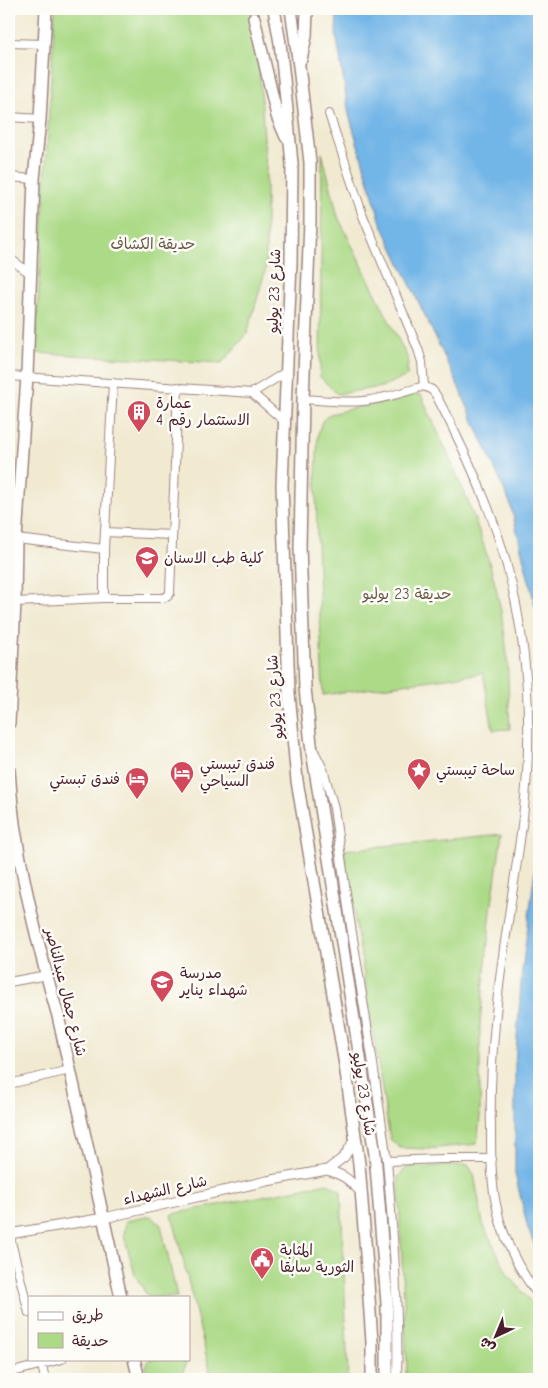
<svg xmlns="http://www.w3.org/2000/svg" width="548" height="1388" viewBox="0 0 548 1388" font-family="'Comic Neue','Playpen Sans Arabic',sans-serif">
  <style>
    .green { fill: #acda87; stroke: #7b7c59 }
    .water { fill: #72b5e7; stroke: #5e6a89 }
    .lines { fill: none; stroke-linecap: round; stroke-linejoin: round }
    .minor-casing { stroke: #9e847e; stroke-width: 10 }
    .tertiary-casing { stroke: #9e847e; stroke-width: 11 }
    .primary-casing { stroke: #9e847e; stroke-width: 14 }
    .minor { stroke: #fff; stroke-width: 8 }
    .tertiary { stroke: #fff; stroke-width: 9 }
    .primary { stroke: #fff; stroke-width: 11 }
    .labels { text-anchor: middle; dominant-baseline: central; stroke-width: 5; stroke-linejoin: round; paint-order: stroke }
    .park-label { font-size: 15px; fill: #675747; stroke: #fdfcf7 }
    .street-label { font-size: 15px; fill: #4a1f2b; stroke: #fdfcf7 }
    .poi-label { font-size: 15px; fill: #4a1f2b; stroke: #fdfcf7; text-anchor: start }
  </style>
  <rect width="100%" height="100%" fill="#fdfcf7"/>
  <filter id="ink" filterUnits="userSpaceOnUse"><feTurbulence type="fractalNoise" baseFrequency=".02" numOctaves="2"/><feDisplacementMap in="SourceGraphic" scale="10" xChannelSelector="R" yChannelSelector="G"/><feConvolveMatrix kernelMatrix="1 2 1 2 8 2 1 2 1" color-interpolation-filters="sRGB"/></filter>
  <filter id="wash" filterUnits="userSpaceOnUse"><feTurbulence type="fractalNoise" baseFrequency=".0096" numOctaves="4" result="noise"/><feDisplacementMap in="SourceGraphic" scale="20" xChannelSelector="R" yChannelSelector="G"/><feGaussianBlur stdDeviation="1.12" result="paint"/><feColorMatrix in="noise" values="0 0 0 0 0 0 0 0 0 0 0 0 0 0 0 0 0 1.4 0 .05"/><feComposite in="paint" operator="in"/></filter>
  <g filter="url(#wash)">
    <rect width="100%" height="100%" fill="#f1ead1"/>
    <path class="green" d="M55,9h197l7,55 7,104v100l-19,66 -25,29 -187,-10z
      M322,152l16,65 70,142 -1,17 -26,11 -44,7 -17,-17z
      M413,393l8,2c36,79 73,155 84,242 4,30 3,61 5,92l-17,1 -10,-57 -160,22 -6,-152 -1,-66 2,-43 4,-13 8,-7 24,-6 32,-6 17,-8z
      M502,834l-11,76 -11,113v94l-3,27 -50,5 -27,-1 -10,-9 -46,-289z
      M468,1165l6,9 9,50 24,49 32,39v67h-134l2,-13 -9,-189 9,-10z
      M328,1183l13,8 7,188h-136l-40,-165z
      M151,1216l10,9 16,72h-29l-13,-22 -11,-40 2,-14z
      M150,1359h37l-6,20h-33l-3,-12z"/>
    <path class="water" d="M337,9h202v613l-29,-119 -54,-122 -75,-158 -32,-108 -13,-82z
      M539,838v417l-11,-26 -13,-55v-110l7,-93z"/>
  </g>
  <g filter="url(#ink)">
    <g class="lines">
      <g class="minor-casing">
        <path id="minor" d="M9,43l35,1
          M329,114l34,102 55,133 4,13 2,24
          M9,117l31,2
          M9,177l25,2
          M9,258l22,16
          M9,376l243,17 34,-21
          M252,393l32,28
          M303,399c20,1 40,4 60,2 21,-2 41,-9 61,-15l8,4 4,5c19,36 36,72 51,110 30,77 43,161 41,243 -1,57 -11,112 -19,167 -11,71 -20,143 -18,214 0,24 0,52 5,75 6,33 23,66 43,92
          M105,532l67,3
          M16,539l88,10
          M104,598h59l5,-2 2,-3 8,-206
          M15,602l89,-4v-49l9,-166
          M315,753l8,16 11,39 15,106 23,143 15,104
          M9,982l38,-7
          M9,1084l61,-14
          M9,1234l20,79
          M41,1361l4,18
          M9,1373l53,-14
          M397,1379c2,-72 -4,-146 -10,-218l55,-2h50"/>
      </g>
      <g class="tertiary-casing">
        <path id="tertiary" d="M327,1170c19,6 21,9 35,23
          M9,1234l95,-16 163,-37 60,-11 17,-13 7,-11 4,-10"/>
      </g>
      <g class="primary-casing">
        <path id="primary" d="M274,9l6,34 4,36 8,85 -1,98 -9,223 7,208 8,88 48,284 14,99 7,90 6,88v37
          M291,9l8,57 11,96v59l-7,178 -3,148 5,141 6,56 64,410 12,149v76
          M254,18l23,98 9,21
          M301,59l5,-23 1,-27
          M9,723l6,-121 1,-63 11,-163 7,-197 6,-60 6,-110
          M9,771c2,22 3,44 7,65 10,61 25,121 42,180l63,281
          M134,1359l5,20"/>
      </g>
      <use href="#minor" class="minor"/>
      <use href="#tertiary" class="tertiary"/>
      <use href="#primary" class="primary"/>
    </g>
  </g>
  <defs>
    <g id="building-pin" transform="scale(1.25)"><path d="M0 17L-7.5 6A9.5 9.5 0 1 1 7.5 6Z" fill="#d1495b" stroke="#fdfcf7"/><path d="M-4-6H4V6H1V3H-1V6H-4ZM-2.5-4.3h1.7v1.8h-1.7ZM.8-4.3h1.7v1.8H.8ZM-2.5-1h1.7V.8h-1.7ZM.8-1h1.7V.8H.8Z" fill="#fff"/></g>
    <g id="university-pin" transform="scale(1.25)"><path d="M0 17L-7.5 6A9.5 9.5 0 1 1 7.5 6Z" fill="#d1495b" stroke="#fdfcf7"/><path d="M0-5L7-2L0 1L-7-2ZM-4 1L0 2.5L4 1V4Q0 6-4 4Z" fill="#fff"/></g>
    <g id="sight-pin" transform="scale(1.25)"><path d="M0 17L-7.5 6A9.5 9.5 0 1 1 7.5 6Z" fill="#d1495b" stroke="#fdfcf7"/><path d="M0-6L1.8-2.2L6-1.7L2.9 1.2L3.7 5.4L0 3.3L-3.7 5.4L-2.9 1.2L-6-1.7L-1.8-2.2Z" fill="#fff"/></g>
    <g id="hotel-pin" transform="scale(1.25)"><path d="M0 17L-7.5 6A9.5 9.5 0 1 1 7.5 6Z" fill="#d1495b" stroke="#fdfcf7"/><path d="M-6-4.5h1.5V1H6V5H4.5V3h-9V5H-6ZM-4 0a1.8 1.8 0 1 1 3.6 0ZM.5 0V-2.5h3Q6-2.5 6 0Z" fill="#fff"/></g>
    <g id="school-pin" transform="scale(1.25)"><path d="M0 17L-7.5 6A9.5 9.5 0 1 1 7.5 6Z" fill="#d1495b" stroke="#fdfcf7"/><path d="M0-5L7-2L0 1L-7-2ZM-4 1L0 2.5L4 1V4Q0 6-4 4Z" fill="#fff"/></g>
    <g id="civic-pin" transform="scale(1.25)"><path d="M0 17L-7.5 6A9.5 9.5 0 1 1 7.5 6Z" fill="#d1495b" stroke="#fdfcf7"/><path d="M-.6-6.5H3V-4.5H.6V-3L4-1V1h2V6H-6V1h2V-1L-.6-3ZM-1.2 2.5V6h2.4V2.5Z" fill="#fff"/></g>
  </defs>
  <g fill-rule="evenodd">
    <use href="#building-pin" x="139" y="412"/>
    <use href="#university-pin" x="147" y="558"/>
    <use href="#sight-pin" x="419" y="770"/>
    <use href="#hotel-pin" x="182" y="773"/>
    <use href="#hotel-pin" x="137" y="779"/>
    <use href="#school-pin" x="162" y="982"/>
    <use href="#civic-pin" x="262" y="1259"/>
  </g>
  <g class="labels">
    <g class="park-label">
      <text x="153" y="244">حديقة الكشاف</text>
      <text x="407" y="594">حديقة 23 يوليو</text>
    </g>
    <g class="street-label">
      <text transform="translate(274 291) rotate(-88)">شارع 23 يوليو</text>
      <text transform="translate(275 697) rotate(-94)">شارع 23 يوليو</text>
      <text transform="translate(66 992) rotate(76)">شارع جمال عبدالناصر</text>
      <text transform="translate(364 1094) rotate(81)">شارع 23 يوليو</text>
      <text transform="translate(165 1190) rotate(-13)">شارع الشهداء</text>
    </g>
    <g class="poi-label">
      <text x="156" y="403">عمارة<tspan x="156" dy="17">الاستثمار رقم 4</tspan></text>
      <text x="164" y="558">كلية طب الاسنان</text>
      <text x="200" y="764">فندق تيبستي<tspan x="200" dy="17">السياحي</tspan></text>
      <text x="436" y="770">ساحة تيبستي</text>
      <text x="120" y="779" text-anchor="end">فندق تبستي</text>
      <text x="180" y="973">مدرسة<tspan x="180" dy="17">شهداء يناير</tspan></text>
      <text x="280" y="1250">المثابة<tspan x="280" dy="17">الثورية سابقا</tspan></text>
    </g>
  </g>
  <rect width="548" height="1388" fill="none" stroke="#fdfcf7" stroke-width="30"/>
  <rect x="28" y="1296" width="162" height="65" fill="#fdfcf7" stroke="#b5a4a5"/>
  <rect x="38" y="1312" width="25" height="8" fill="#ffffff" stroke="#b5a4a5"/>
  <text x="72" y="1320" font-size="15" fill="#4a1f2b">طريق</text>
  <rect x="38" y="1333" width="25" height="15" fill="#acda87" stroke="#b5a4a5"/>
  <text x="72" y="1346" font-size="15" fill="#4a1f2b">حديقة</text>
  <g transform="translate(496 1336) rotate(224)" stroke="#fdfcf7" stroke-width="4" paint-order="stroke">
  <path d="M0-4L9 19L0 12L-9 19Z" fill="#4a1f2b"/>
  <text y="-8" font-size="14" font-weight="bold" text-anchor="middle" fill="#4a1f2b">ش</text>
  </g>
</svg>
